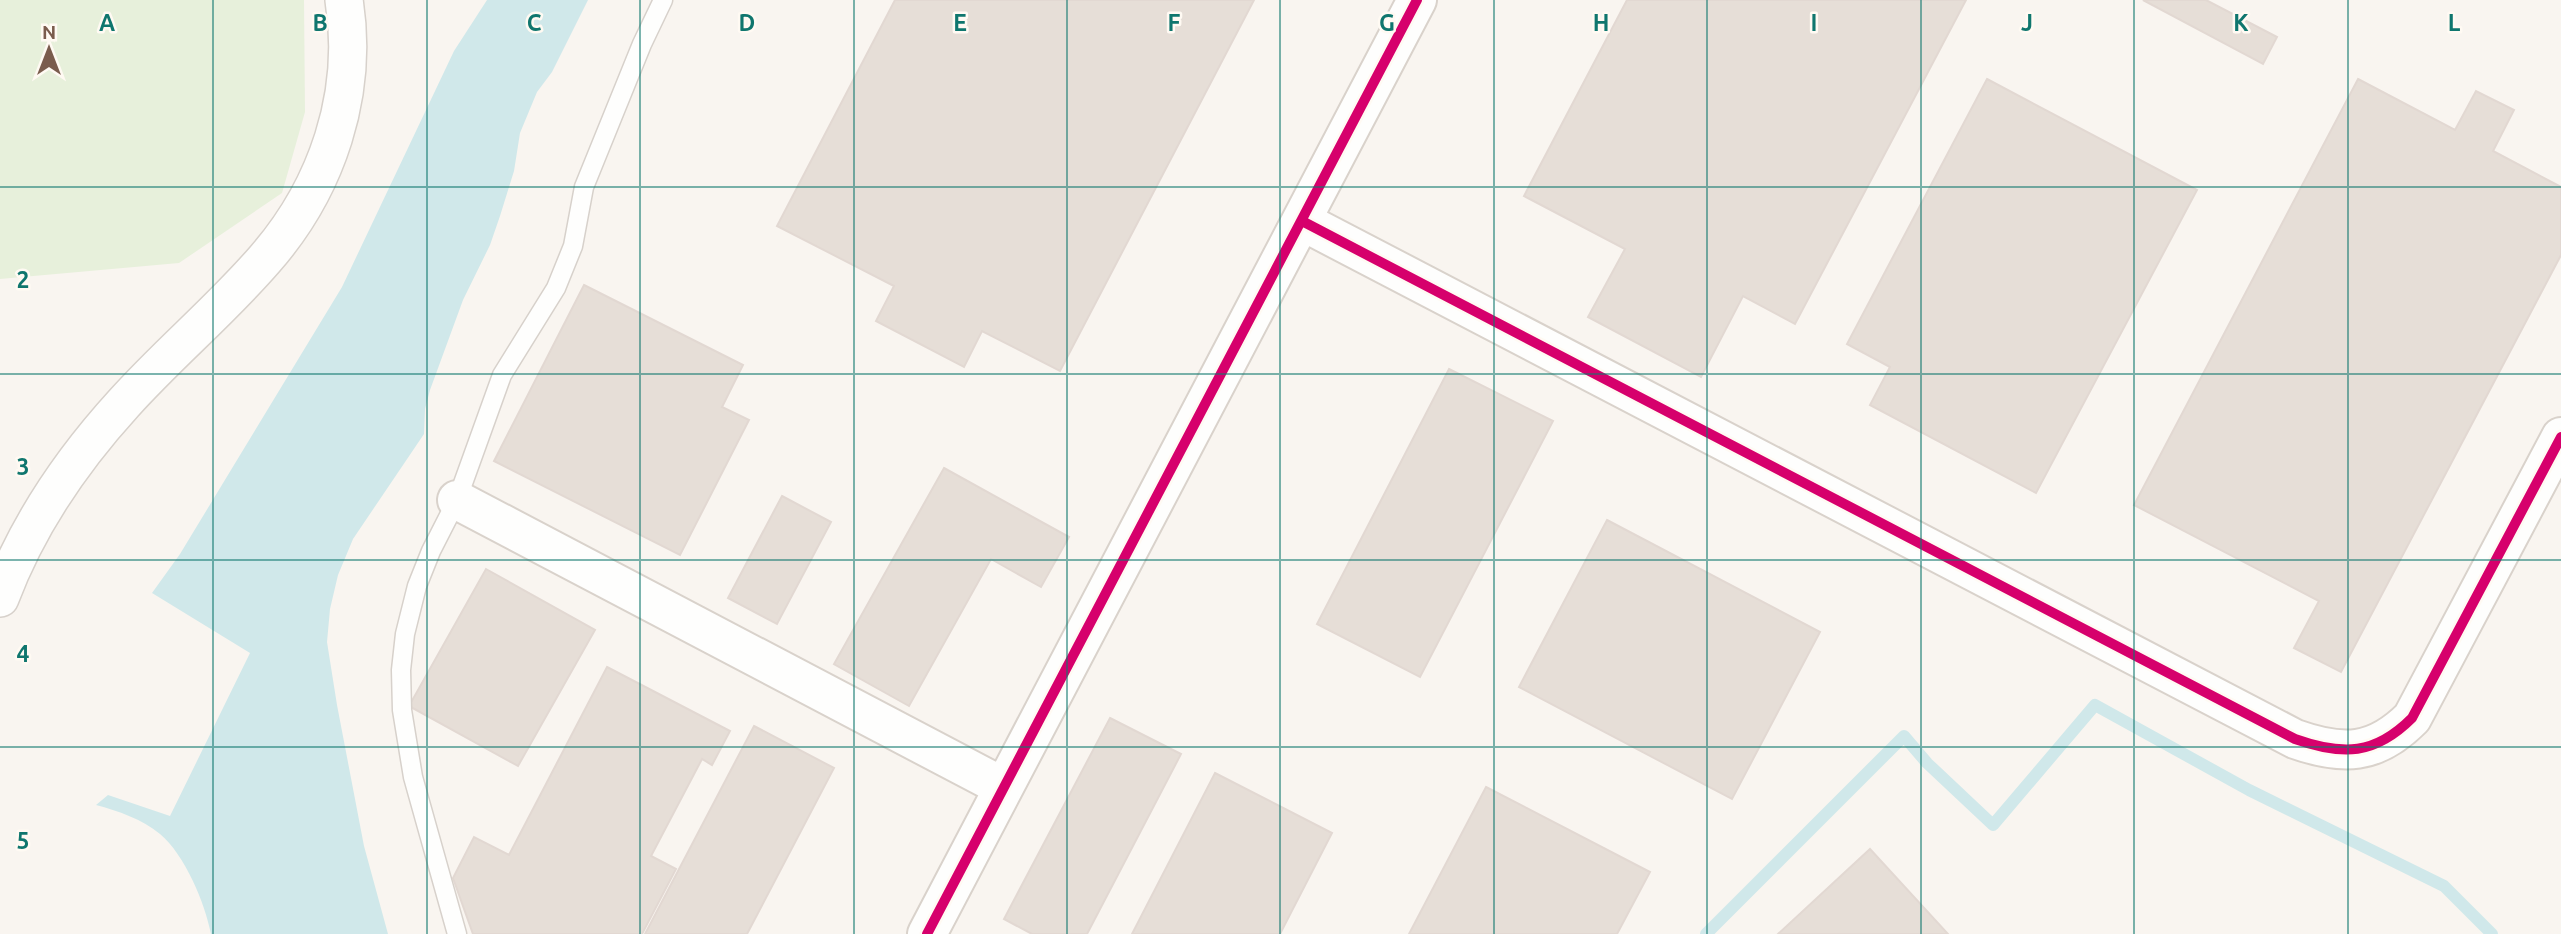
<svg xmlns="http://www.w3.org/2000/svg" width="2561" height="934" viewBox="0 0 2561 934" font-family="Ubuntu,sans-serif">
  <style>
    .green { fill: #e7f0db }
    .water { fill: #d0e8ea }
    .lines { fill: none; stroke-linecap: round; stroke-linejoin: round }
    .stream { stroke: #d0e8ea; stroke-width: 12 }
    .building { fill: #e6ded7; stroke: #e2d8d2; stroke-width: 2 }
    .lane-casing { stroke: #d7d1cb; stroke-width: 21 }
    .street-casing { stroke: #d7d1cb; stroke-width: 40 }
    .secondary-casing { stroke: #d9d2cb; stroke-width: 42 }
    .lane { stroke: #fefefd; stroke-width: 18 }
    .street { stroke: #fefefd; stroke-width: 37 }
    .secondary { stroke: #fefefd; stroke-width: 38 }
    .cycleway-casing { stroke: #fffaf3; stroke-width: 15 }
    .cycleway { stroke: #d6006c; stroke-width: 10 }
    .grid { fill: none; stroke: #0f766e; stroke-width: 2; stroke-opacity: 0.55 }
    .grid-label { font-size: 23px; text-anchor: middle; font-weight: bold; fill: #0f766e; stroke: #fffaf3; stroke-width: 5; stroke-linejoin: round; paint-order: stroke }
  </style>
  <rect width="100%" height="100%" fill="#f9f5f0"/>
  <path class="green" d="M0,0h304l1,112 -23,81 -103,70 -179,16z"/>
  <path class="water" d="M487,0h101l-36,72 -15,20 -17,41 -6,38 -14,45 -10,29 -27,55 -33,90 -5,19 -1,25 -71,105 -15,36 -8,34 -3,33 10,63 27,141 24,88h-177c-6,-31 -26,-79 -51,-100 -18,-15 -42,-23 -64,-29l12,-10 62,21 80,-163 -98,-60 28,-39 162,-267 112,-236z"/>
  <g class="lines">
    <path class="stream" d="M1706,934l198,-198 23,27 66,62 102,-120 154,85 195,96 48,48"/>
  </g>
  <path class="building" d="M895,0h359l-194,371 -78,-40 -18,36 -88,-46 18,-35 -117,-60z
    M1627,0h339l-171,324 -52,-28 -42,81 -113,-60 37,-68 -101,-53z
    M2143,0h63l71,37 -14,27z
    M1987,79l210,111 -161,303 -166,-88 20,-38 -43,-23z
    M2358,79l97,51 21,-39 38,19 -21,41 68,36v68l-220,417 -47,-24 25,-47 -185,-96z
    M584,285l159,80 -21,42 27,13 -69,135 -186,-94z
    M1449,369l104,52 -133,256 -103,-53z
    M944,468l125,69 -28,50 -50,-28 -82,147 -75,-42z
    M782,496l49,26 -54,102 -49,-26z
    M1607,520l213,112 -88,167 -213,-112z
    M486,569l109,61 -77,136 -109,-60z
    M607,667l123,64 -18,34 -10,-6 -51,97 25,13 -34,65h-169l-20,-56 21,-41 35,18z
    M1110,718l71,36 -94,180h-55l-28,-15z
    M754,726l80,42 -87,166h-102z
    M1215,773l117,60 -52,101h-148z
    M1486,787l164,85 -33,62h-208z
    M1870,849l78,85h-170z"/>
  <g class="lines">
    <g class="lane-casing">
      <path id="lane" d="M457,934l-44,-157 -11,-67 -1,-40 4,-36 12,-48 14,-35 26,-51 45,-125 54,-87 17,-42 11,-59 58,-143 21,-44"/>
    </g>
    <g class="street-casing">
      <path id="street" d="M0,598c27,-72 72,-138 124,-195 45,-50 97,-93 141,-144 62,-71 94,-165 79,-259"/>
    </g>
    <g class="secondary-casing">
      <path id="secondary" d="M1302,221l993,518c48,17 80,16 117,-21l149,-281
        M457,500l546,287
        M927,934l490,-934"/>
    </g>
    <use href="#lane" class="lane"/>
    <use href="#street" class="street"/>
    <use href="#secondary" class="secondary"/>
    <g class="cycleway-casing">
      <path id="cycleway" d="M1302,221l993,518c48,17 80,16 117,-21l149,-281
        M927,934l490,-934"/>
    </g>
    <use href="#cycleway" class="cycleway"/>
  </g>
  <path class="grid" d="M213,0v934M427,0v934M640,0v934M854,0v934M1067,0v934M1280,0v934M1494,0v934M1707,0v934M1921,0v934M2134,0v934M2348,0v934M0,187h2561M0,374h2561M0,560h2561M0,747h2561"/>
  <g class="grid-label">
    <text x="107" y="31">A</text>
    <text x="320" y="31">B</text>
    <text x="534" y="31">C</text>
    <text x="747" y="31">D</text>
    <text x="960" y="31">E</text>
    <text x="1174" y="31">F</text>
    <text x="1387" y="31">G</text>
    <text x="1601" y="31">H</text>
    <text x="1814" y="31">I</text>
    <text x="2027" y="31">J</text>
    <text x="2241" y="31">K</text>
    <text x="2454" y="31">L</text>
    <text x="23" y="288">2</text>
    <text x="23" y="475">3</text>
    <text x="23" y="662">4</text>
    <text x="23" y="849">5</text>
  </g>
  <g transform="translate(49 49)" stroke="#fffaf3" stroke-width="5" paint-order="stroke">
  <path d="M0-5L12 26L0 18L-12 26Z" fill="#7a5c4d"/>
  <text y="-10" font-size="19" font-weight="bold" text-anchor="middle" fill="#7a5c4d">N</text>
  </g>
</svg>
